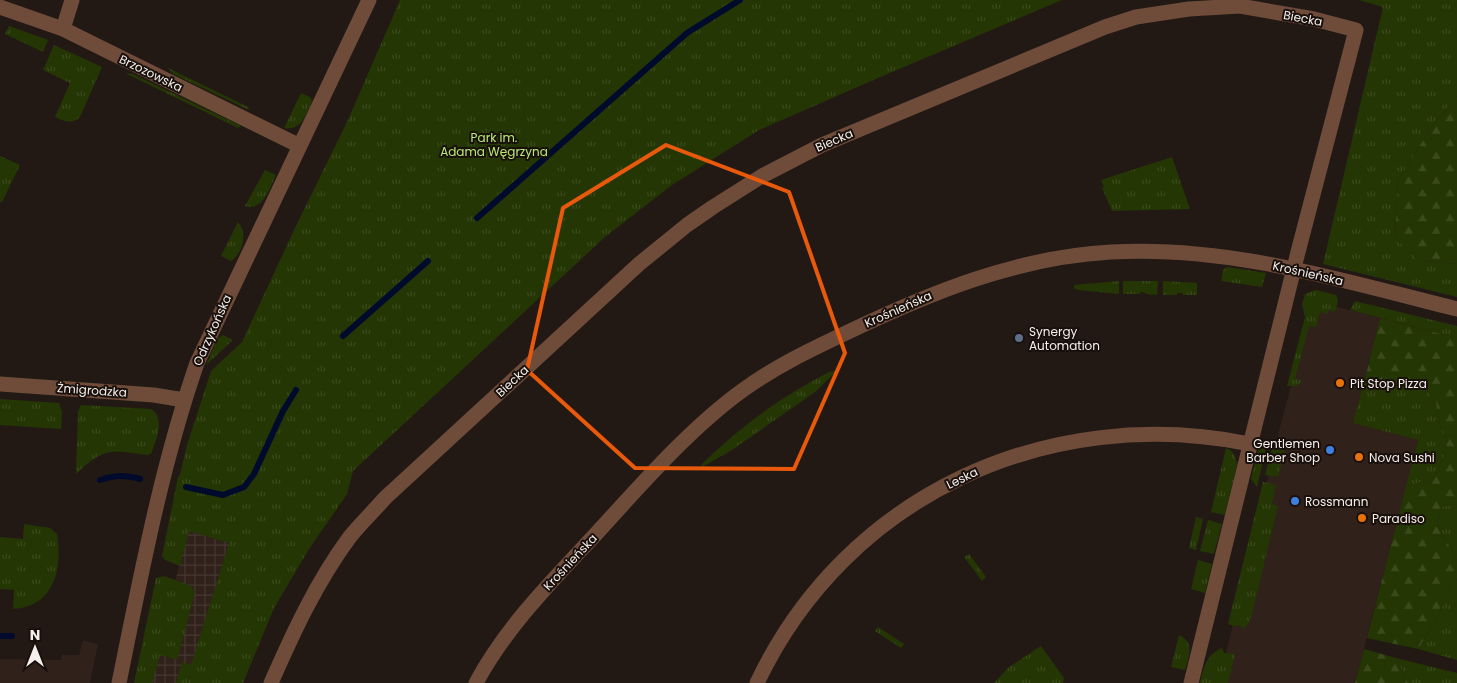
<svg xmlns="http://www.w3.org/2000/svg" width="1457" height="683" viewBox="0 0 1457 683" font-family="Poppins,sans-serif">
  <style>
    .built { fill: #30211a }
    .industrial { fill: url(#industrial-grid) }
    .grass { fill: url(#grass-tufts) }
    .forest { fill: url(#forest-firs) }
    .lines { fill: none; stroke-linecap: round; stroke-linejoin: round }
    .stream { stroke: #000a2c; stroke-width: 6 }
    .minor { stroke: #6f4b3a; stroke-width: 15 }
    .marked { fill: none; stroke: #e8590c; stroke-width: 4; stroke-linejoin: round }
    .service-dot { fill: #5c6f8a; stroke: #19100c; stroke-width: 2 }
    .food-dot { fill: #e8710a; stroke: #19100c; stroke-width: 2 }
    .shop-dot { fill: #3f7fe0; stroke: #19100c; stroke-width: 2 }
    .labels { text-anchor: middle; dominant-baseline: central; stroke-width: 4; stroke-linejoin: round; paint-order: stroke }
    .street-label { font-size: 12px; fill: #f5efec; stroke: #19100c }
    .park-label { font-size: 12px; fill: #b9eb76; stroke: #19100c }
    .poi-label { font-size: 12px; fill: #f5efec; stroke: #19100c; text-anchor: start }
  </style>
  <defs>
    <pattern id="industrial-grid" width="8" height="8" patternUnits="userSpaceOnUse" patternTransform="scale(1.25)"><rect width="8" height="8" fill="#30211a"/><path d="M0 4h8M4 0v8" fill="none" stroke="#443730"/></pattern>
    <pattern id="grass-tufts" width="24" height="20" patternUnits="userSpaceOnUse" patternTransform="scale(1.25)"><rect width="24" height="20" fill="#243603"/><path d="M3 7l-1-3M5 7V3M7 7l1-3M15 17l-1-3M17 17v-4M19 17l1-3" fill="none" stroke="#3a4a1c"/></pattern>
    <pattern id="forest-firs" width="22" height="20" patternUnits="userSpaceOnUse" patternTransform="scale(1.25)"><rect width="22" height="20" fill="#243603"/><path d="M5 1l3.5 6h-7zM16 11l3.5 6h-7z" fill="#3a4a1c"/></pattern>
  </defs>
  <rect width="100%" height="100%" fill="#221915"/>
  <path class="built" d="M1334,306l46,12 -26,105 64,17 -63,243h-136l62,-260 30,-109z
    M83,640l15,4 -8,39h-90v-24l61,1 1,-5h17z"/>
  <path class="industrial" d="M188,530l41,13 -43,140h-36z"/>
  <path class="grass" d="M400,0h662l-184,78 -119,52 -87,55 -67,52 -252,234 -6,23 -38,55 -35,59 -31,75h-67l6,-21 9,3 38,-122 -40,-12 -9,35 -15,-6 -3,-4 16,-79 2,-2 7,-30 24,-74 31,-29 52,-112 54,-110z
    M1359,0h98v96l-27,33 -32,52 -3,56 24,24 38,3v33l-134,-33 60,-257z
    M9,26l39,14 -5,12 -38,-18z
    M54,45l48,22 -22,50c-8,8 -16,4 -25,0l15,-34 -27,-13z
    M168,68l80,39 1,3 -76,-36z
    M125,73l8,1 108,52 -3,2z
    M301,93l9,4 2,4c-6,13 -10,30 -28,27z
    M0,156l20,9 -18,37h-2z
    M1172,157l18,52 -78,2 -10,-23 2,-1 -3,-7z
    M265,170l11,5c-7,14 -12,36 -31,31z
    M238,222c10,11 5,31 -7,39l-10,-5z
    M1227,267l39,6 -4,14 -41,-6 2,-11z
    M1119,281v13l-41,-4 -4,-2v-3z
    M1123,281h35l-1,14 -11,-1v-1l-6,-1v2h-17z
    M1163,281l34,2v12h-14l-1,-2h-5v2h-14z
    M1316,290l20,5 2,6 -3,11 -6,-2 -2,4 -7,-2 -4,15 -7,-1 -14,53 7,2 -5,5h-10l18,-69 -3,-13 3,-10z
    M1355,301l102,25v12l-107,-28z
    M223,335l10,5 -27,25 11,-26z
    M837,371l-22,21 -83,58 -30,17 -1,-2c41,-40 77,-66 128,-93z
    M1365,378l32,8 25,-2 14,19 3,20 8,16 -3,17 -10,23 -28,7 12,-46 -65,-17z
    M0,399l59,4 3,9 -1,17 -61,-4z
    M81,405l70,4c15,9 5,32 0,45l-4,1c-37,-5 -43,-8 -71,19l2,-63z
    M1268,440l-11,47 -6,-8 7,-29 2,-4z
    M1274,440l13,1 -9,36 -13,-2z
    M1226,448c8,3 10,9 11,17l-12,50 -14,-3z
    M1263,482l13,3 -4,19 6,2 -27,112 -5,9 -4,2 -2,-4 -6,1 -6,-2z
    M1457,504v56l-20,-36 4,-17z
    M1196,517l7,2 -7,31 -7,-2z
    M1208,520l14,4 -8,30 -14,-3z
    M24,524l26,4 7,6c6,35 -3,73 -44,75l1,-19 -14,-1v-52l23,2z
    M969,554l17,23 -4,4 -18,-24z
    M1198,560l14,4 -7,29 -14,-4z
    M164,576l25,9 6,7 -18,68 -17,-5 -8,28h-18l22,-105z
    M1457,579v81l-39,-11 20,-31 12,-33z
    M878,627l26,17 -3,4 -26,-17z
    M1179,635c16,7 10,22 6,35l-14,-3z
    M1041,646l23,32 -1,5h-69l15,-16z
    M1222,648l2,5 11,1 -7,29h-28c4,-16 6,-28 22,-35z
    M1396,658l61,15v10h-49z"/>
  <path class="forest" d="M1457,96v168l-38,-3 -24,-23 3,-57 32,-52z
    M1380,318l77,20v166l-16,3 -4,17 20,36v19l-7,6 -12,33 -20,31 -51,-11 39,-152 28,-7 10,-23 3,-17 -8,-16 -3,-20 -14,-19 -25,2 -32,-8z
    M1364,649l32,9 12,25h-53z"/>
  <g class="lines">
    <path class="stream" d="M477,218l210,-185 53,-33
      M343,336l85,-75
      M100,480c15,-5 25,-5 40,-1
      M186,487l37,8 21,-8 10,-13 29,-63 13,-21
      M0,636h12"/>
    <path class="minor" d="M0,7l63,22 237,117
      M63,29l9,-29
      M0,384l154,11 30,5
      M119,683c22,-108 42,-216 78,-320l172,-363
      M271,683c22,-50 45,-100 78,-145 11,-14 24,-26 36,-40l254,-234 48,-39 26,-18 49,-31 60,-31 283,-118 31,-10 53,-8 51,-3 74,13 42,11 -58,222 -107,431
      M476,683c30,-56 75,-101 119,-148 44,-48 95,-107 148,-145 33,-24 69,-41 105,-58 84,-40 170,-75 263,-80 118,-7 233,29 346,57
      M757,683c89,-188 291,-280 493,-239"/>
  </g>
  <path class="marked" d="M666,145l123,47 56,161 -51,116 -159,-1 -108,-98 36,-162z"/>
  <circle class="service-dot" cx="1019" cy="338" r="5"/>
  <g class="food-dot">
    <circle cx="1340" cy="383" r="5"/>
    <circle cx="1359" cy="457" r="5"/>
    <circle cx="1362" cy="518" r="5"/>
  </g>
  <g class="shop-dot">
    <circle cx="1330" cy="450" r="5"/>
    <circle cx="1295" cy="501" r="5"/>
  </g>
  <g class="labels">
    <g class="street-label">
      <text transform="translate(1303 18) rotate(11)">Biecka</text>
      <text transform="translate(151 73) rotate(26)">Brzozowska</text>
      <text transform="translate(834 140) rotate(-24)">Biecka</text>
      <text transform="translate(1308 273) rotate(13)">Krośnieńska</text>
      <text transform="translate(898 309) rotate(-24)">Krośnieńska</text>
      <text transform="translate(212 330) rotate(-66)">Odrzykońska</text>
      <text transform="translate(512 381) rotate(-43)">Biecka</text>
      <text transform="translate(92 390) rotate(4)">Żmigrodzka</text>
      <text transform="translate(962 478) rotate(-26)">Leska</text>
      <text transform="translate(570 562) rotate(-47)">Krośnieńska</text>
    </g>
    <g class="park-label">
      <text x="494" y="137">Park im.<tspan x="494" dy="14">Adama Węgrzyna</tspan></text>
    </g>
    <g class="poi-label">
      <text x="1029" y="331">Synergy<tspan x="1029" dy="14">Automation</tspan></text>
      <text x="1350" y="383">Pit Stop Pizza</text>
      <text x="1320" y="443" text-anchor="end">Gentlemen<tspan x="1320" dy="14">Barber Shop</tspan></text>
      <text x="1369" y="457">Nova Sushi</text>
      <text x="1305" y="501">Rossmann</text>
      <text x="1372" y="518">Paradiso</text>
    </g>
  </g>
  <g transform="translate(35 648)" stroke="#19100c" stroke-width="4" paint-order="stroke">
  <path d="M0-4L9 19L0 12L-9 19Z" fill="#f5efec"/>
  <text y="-8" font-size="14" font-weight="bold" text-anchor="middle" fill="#f5efec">N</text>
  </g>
</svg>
